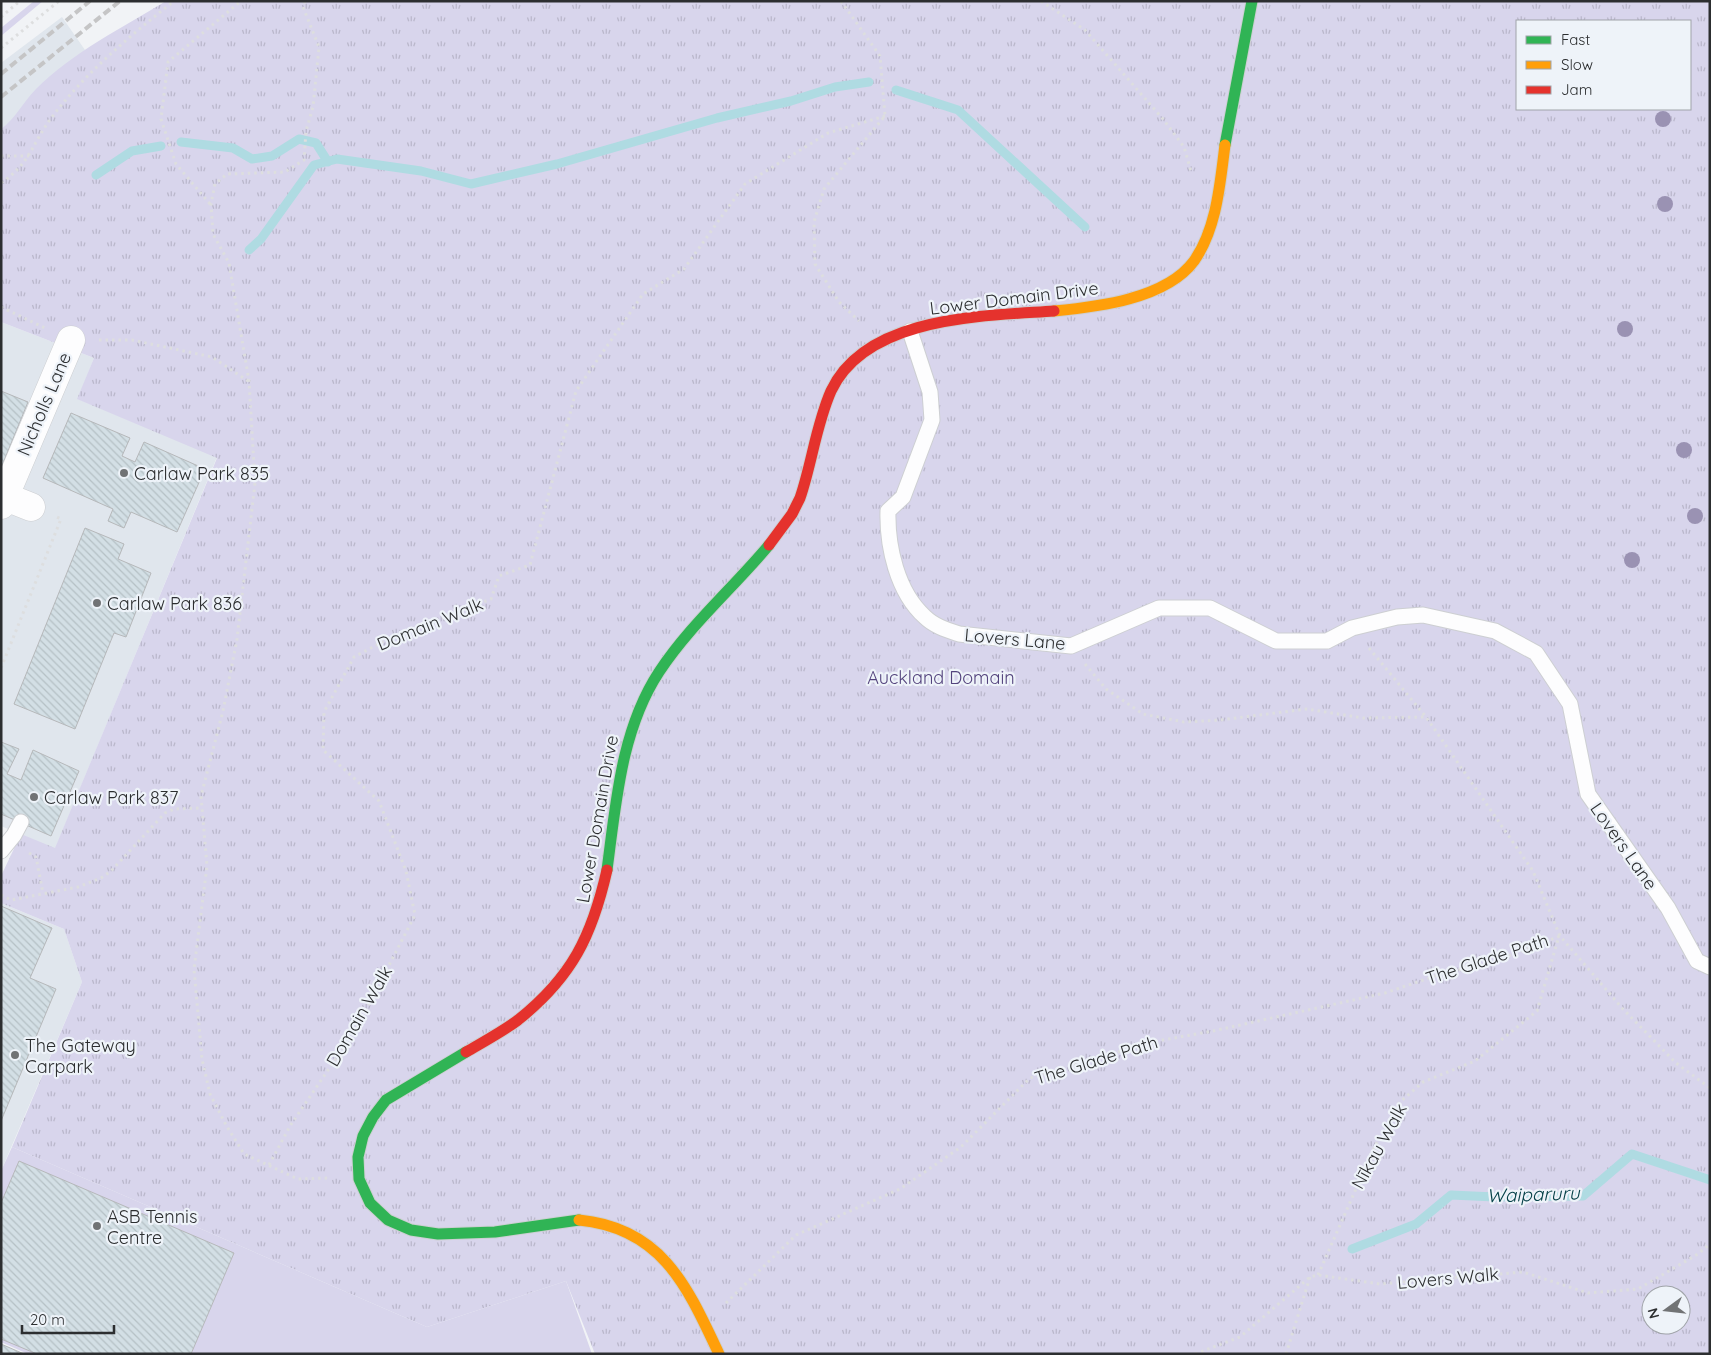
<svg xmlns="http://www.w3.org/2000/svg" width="1711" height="1355" viewBox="0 0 1711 1355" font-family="Quicksand,sans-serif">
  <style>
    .built { fill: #e0e6ed }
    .park { fill: url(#park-tufts); fill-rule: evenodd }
    .garden { fill: #d8d5ec }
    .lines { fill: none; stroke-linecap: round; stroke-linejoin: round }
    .stream { stroke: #afdbe2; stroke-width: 9 }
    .building { fill: url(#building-back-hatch); stroke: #b6b8ba }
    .lane-casing { stroke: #cdcfd2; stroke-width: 17 }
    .street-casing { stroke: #cdcfd2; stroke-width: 29 }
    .fast-casing { stroke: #cdcfd2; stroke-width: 13 }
    .slow-casing { stroke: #cdcfd2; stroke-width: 13 }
    .jam-casing { stroke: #cdcfd2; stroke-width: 13 }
    .path { stroke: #dddedf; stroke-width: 3; stroke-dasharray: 2.5 4; stroke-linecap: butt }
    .lane { stroke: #fdfdfe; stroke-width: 15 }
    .street { stroke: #fdfdfe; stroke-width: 28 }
    .fast { stroke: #30b455; stroke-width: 11 }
    .slow { stroke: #ff9f0a; stroke-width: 11 }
    .jam { stroke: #e5322d; stroke-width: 11 }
    .rail { stroke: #c5c5c6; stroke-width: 4; stroke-dasharray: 8 4; stroke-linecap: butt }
    .tree { fill: #9a92b3 }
    .poi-dot { fill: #717375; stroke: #eef3f9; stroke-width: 2 }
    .labels { text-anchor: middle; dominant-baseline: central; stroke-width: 4.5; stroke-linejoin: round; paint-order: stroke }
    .street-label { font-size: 18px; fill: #2c2e30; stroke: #eef3f9 }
    .poi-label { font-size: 18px; fill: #2c2e30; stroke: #eef3f9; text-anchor: start }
    .park-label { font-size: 18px; fill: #53437d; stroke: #eef3f9 }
    .water-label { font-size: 19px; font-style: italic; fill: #064249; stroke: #eef3f9 }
  </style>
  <defs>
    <pattern id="park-tufts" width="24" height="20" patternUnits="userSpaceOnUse" patternTransform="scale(1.25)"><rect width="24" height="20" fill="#d8d5ec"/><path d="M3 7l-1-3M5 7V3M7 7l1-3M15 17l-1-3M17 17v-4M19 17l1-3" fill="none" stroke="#bab7cb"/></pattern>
    <pattern id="building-back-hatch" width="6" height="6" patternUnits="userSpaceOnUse" patternTransform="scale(1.25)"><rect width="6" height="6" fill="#d3dfe5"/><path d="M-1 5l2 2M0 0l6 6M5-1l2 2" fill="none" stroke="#b5c0c5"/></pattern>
  </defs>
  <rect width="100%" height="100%" fill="#f1f3f6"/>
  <path class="built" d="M62,17l23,33 -49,40 -22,29 -13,10v-66z
    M1,322l93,36 -16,41 139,58 -162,392 -54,-23z
    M1,903l63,26 18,53 -81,189z"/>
  <path class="park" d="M166,1h1544v1353h-1115l-29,-73 -139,46 -415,-180 70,-165 -18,-53 -63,-26v-27l20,-42 34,14 162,-390 -140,-59 17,-41 -93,-36v-193c15,-11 22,-27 35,-40 37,-37 86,-61 130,-88zM1517,21h173v88h-173zM1651,1295h30v30h-30z"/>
  <path class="garden" d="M34,1h9l-42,35v-8z
    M12,1147l415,180 139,-46 26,73h-564l-27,-12v-171z"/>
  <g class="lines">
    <path class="stream" d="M896,90l62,20 127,117
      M181,142l52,6 19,11 20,-3 27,-17 17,4 12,19
      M96,175l36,-24 29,-5
      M249,250l12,-11 53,-74 23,-6 84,12 50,13 86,-20 160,-46 74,-17 44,-14 34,-5
      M1352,1249l64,-25 35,-29 44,2 88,-1 49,-42 78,26"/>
  </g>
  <path class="building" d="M1,391l27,11 -27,66z
    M71,413l59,25 -8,18 13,6 9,-20 61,27 -28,63 -46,-20 -7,16 -16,-7 5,-12 -70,-31z
    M85,528l39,16 -6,15 33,14 -25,64 -12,-4 -39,96 -61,-25z
    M1,742l18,7 -12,25 14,6 12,-30 46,21 -28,65 -50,-22z
    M1,906l51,22 -22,50 26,11 -55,132z
    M19,1161l215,92 -43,101h-154l-36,-15v-136z
    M1,1344l23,10h-23z"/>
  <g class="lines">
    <g class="lane-casing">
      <path id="lane" d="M910,331l20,61 2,28 -29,77 -15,14c-1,35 9,81 37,106 9,9 22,13 34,17l112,12 88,-38h51l66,33h51l25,-13 45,-11 26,-2 72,16 41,22 34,51 18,90 80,114 29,53 13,6
        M1,851l13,-16 7,-13"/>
    </g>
    <g class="street-casing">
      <path id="street" d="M1,495l30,12
        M1,505l70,-165"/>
    </g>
    <g class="fast-casing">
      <path id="fast" d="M1225,145l27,-144
        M607,870c9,-67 14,-140 52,-198 31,-47 74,-84 110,-127
        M466,1052l-80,48 -13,17 -10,19 -5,21 1,22 11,24 18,17 23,10 27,4 57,-2 84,-12"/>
    </g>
    <g class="slow-casing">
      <path id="slow" d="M1054,311c43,-4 112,-12 140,-50 23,-33 26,-78 31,-116
        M579,1220c83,8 108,66 140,134"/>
    </g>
    <g class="jam-casing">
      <path id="jam" d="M769,545l23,-31 8,-16c12,-35 16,-73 31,-107 35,-75 152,-75 223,-80
        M466,1052c17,-10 36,-20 52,-32 54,-43 74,-84 89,-150"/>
    </g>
    <path class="path" d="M305,1l-2,6 16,40 -6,60 -7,24 -2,29 -19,12 -58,2 -12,10 -4,20 2,30 16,29 20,118 6,102 -18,156 -14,72 -22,85 6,70 -13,103 8,90 8,35 16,31 18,29 54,25 32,-1
      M841,1l39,55 5,60 -61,73 -10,33 1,42 24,38 20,19
      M1041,1l44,29 78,89 21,28 7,24
      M1,17l19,-16
      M1,48l58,-47
      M1,156h28
      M1,183c30,-20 31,-40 51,-66 34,-45 78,-81 122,-116
      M210,204l-34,-40 -15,-45 7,-57 73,-61
      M1,307l44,21
      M99,340h33l80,17 36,24
      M1369,648l57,69 107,154 27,65 62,72 54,55 34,25
      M1085,664l21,25 37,25 41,8 36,-2 87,-11 56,9 62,-1
      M1,668l60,-149 -4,-2
      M29,853l7,4 7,36
      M1,895l10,5 67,-13 23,-9 10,-7 54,-58 9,-4 27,-1
      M269,1165l21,-39 66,-97 59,-114 -9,-44 -27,-70 -56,-51 1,-38 30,-55 32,-17 105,-41 8,-23 31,-11 46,-174 67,-97 41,-25 61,-85 83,-51 57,-17
      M1318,1275l56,-127 25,-45 24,-21 52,-21 62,-50 22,-75
      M726,1303l70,-68 104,-46 61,-42 69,-69 122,-36 61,-11 172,-38 56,-19 57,-14 62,-24
      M1195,1354l45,-17 70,-60 8,-2 62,9 143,-12 65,21 50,-4 60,-35 12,-10
      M1286,1354l24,-77"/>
    <use href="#lane" class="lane"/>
    <use href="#street" class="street"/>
    <use href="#fast" class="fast"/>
    <use href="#slow" class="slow"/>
    <use href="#jam" class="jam"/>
    <path class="rail" d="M1,74l89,-73
      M1,97l119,-96"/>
  </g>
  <g class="tree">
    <circle cx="1663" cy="119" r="8"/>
    <circle cx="1665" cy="204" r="8"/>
    <circle cx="1625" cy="329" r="8"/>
    <circle cx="1684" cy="450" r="8"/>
    <circle cx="1695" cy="516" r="8"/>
    <circle cx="1632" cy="560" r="8"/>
  </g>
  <g class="poi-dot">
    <circle cx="124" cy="473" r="5"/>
    <circle cx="97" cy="603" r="5"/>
    <circle cx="34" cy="797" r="5"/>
    <circle cx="15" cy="1055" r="5"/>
    <circle cx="97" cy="1226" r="5"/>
  </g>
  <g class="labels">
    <g class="street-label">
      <text transform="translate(1014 298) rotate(-7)">Lower Domain Drive</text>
      <text transform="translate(44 404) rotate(-67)">Nicholls Lane</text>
      <text transform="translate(430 624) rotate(-22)">Domain Walk</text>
      <text transform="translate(1015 639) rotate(5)">Lovers Lane</text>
      <text transform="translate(597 819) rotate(-80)">Lower Domain Drive</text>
      <text transform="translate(1624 846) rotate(55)">Lovers Lane</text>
      <text transform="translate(1487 959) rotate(-18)">The Glade Path</text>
      <text transform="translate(359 1016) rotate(-60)">Domain Walk</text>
      <text transform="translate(1096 1060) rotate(-17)">The Glade Path</text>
      <text transform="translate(1379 1146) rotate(-61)">Nīkau Walk</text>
      <text transform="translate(1448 1278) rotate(-5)">Lovers Walk</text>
    </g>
    <g class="poi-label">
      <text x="134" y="473">Carlaw Park 835</text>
      <text x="107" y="603">Carlaw Park 836</text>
      <text x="44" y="797">Carlaw Park 837</text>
      <text x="25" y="1045">The Gateway<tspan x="25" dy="21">Carpark</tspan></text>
      <text x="107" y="1216">ASB Tennis<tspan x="107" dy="21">Centre</tspan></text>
    </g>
    <g class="park-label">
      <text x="941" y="677">Auckland Domain</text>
    </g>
    <g class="water-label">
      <text transform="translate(1533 1194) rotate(-2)">Waiparuru</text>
    </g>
  </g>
  <rect width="1711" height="1355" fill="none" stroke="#2c2e30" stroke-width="5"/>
  <rect x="1516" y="20" width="175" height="90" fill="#eef3f9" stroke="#a0a4a9"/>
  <rect x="1526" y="36" width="25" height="8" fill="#30b455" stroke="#a0a4a9"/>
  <text x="1561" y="45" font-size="15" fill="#2c2e30">Fast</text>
  <rect x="1526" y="61" width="25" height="8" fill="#ff9f0a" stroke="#a0a4a9"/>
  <text x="1561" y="70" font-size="15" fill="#2c2e30">Slow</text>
  <rect x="1526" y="86" width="25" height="8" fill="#e5322d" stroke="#a0a4a9"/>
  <text x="1561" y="95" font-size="15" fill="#2c2e30">Jam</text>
  <g transform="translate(1666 1310) rotate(255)"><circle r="24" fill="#eef3f9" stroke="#a0a4a9"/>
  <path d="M0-4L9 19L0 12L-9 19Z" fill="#717375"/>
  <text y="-8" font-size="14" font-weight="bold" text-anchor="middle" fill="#2c2e30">N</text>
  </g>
  <path d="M22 1325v8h92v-8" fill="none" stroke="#2c2e30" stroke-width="2.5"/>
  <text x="30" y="1325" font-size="15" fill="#2c2e30" stroke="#eef3f9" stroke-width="4" paint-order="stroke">20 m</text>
</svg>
